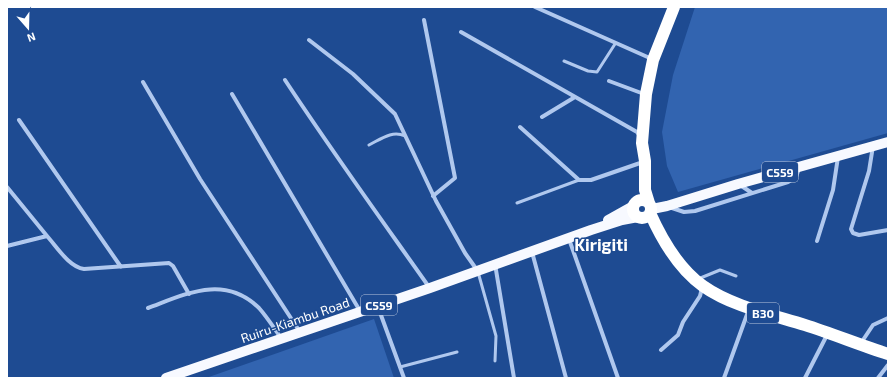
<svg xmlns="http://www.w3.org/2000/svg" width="895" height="385" viewBox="0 0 895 385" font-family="'Exo 2',sans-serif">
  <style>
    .green { fill: #3264b0 }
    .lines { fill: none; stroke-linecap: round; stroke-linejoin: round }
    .lane { stroke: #b0c8ee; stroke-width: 3 }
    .street { stroke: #b0c8ee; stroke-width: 4 }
    .primary { stroke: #f7f9ff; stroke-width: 10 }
    .highway { stroke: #fff; stroke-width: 12 }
    .labels { text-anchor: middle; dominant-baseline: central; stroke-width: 3; stroke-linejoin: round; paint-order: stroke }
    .shield { fill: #1e4b92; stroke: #bcc9de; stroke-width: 1 }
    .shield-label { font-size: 12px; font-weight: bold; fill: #fff }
    .street-label { font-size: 13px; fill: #fff; stroke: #1e4b92 }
    .district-label { font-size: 17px; font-weight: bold; fill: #fff; stroke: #1e4b92 }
  </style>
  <rect width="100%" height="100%" fill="#1e4b92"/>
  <path class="green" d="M695,7h193v126l-210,59 -11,-26 -5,-34 11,-57z
    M374,319l20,59h-188z"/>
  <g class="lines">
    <path class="lane" d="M564,61l24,10 9,1 18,-28
      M369,145c12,-6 23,-15 36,-9
      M517,203l62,-23
      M478,272l18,64 -1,25
      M698,279l22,-9 16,6
      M400,367l57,-15"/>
    <path class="street" d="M535,7l117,52
      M424,20l31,158 -22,18
      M461,32l176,100 2,3
      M309,40l44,34 42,40 41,87 29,52 12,17
      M285,80c46,70 96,139 144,207
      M609,81l35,13
      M143,82l57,97 100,153
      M232,94l128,217
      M542,117l33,-20
      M19,120l102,147
      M520,127l59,53h12l52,-18
      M873,146l-4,25 -18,58 2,4 6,2 29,-5
      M740,185l12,8
      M7,187l40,49
      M669,207l15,5 11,-1 93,-29 8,-5 3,-9
      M569,239l49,139
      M817,241l16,-51 5,-33
      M7,246l40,-10c10,11 22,31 37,33l85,-6 4,3 16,28
      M532,252l34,126
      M495,264l19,114
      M378,307l26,71
      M148,308c38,-14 76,-34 111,0 8,9 15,20 22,30
      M861,343l12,-18 15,-7
      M661,350l17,-15 5,-13 17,-26 2,-8
      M724,378l25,-69
      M805,378l22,-43
      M878,378l10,-13"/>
    <path class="primary" d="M652,209l15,-3 71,-22 150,-42
      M608,220l25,-14
      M166,378l264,-90 161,-58 31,-10 16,-3"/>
    <path class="highway" d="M633 209a9 9 0 1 1 18 0a9 9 0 1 1-18 0Z
      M649,203l-4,-13v-29l-3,-18 4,-49 7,-34 21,-53
      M650,213c12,27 29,56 53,73 28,20 70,29 102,39 28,9 55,20 83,29"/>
  </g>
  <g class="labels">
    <g class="shield">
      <rect x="762" y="162" width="36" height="20" rx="3"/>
      <rect x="361" y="295" width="36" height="20" rx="3"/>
      <rect x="747" y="303" width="32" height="20" rx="3"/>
    </g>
    <g class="shield-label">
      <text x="780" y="172">C559</text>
      <text x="379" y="305">C559</text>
      <text x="763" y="313">B30</text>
    </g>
    <g class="street-label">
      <text transform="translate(295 320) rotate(-19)">Ruiru-Kiambu Road</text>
    </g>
    <g class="district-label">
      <text x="601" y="244">Kirigiti</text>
    </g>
  </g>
  <rect width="895" height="385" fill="none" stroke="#ffffff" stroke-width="16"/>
  <g transform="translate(28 28) rotate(160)" stroke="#1e4b92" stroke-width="3" paint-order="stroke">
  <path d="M0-3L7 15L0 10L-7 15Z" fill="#ffffff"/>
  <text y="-6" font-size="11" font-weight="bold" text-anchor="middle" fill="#ffffff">N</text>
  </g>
</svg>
